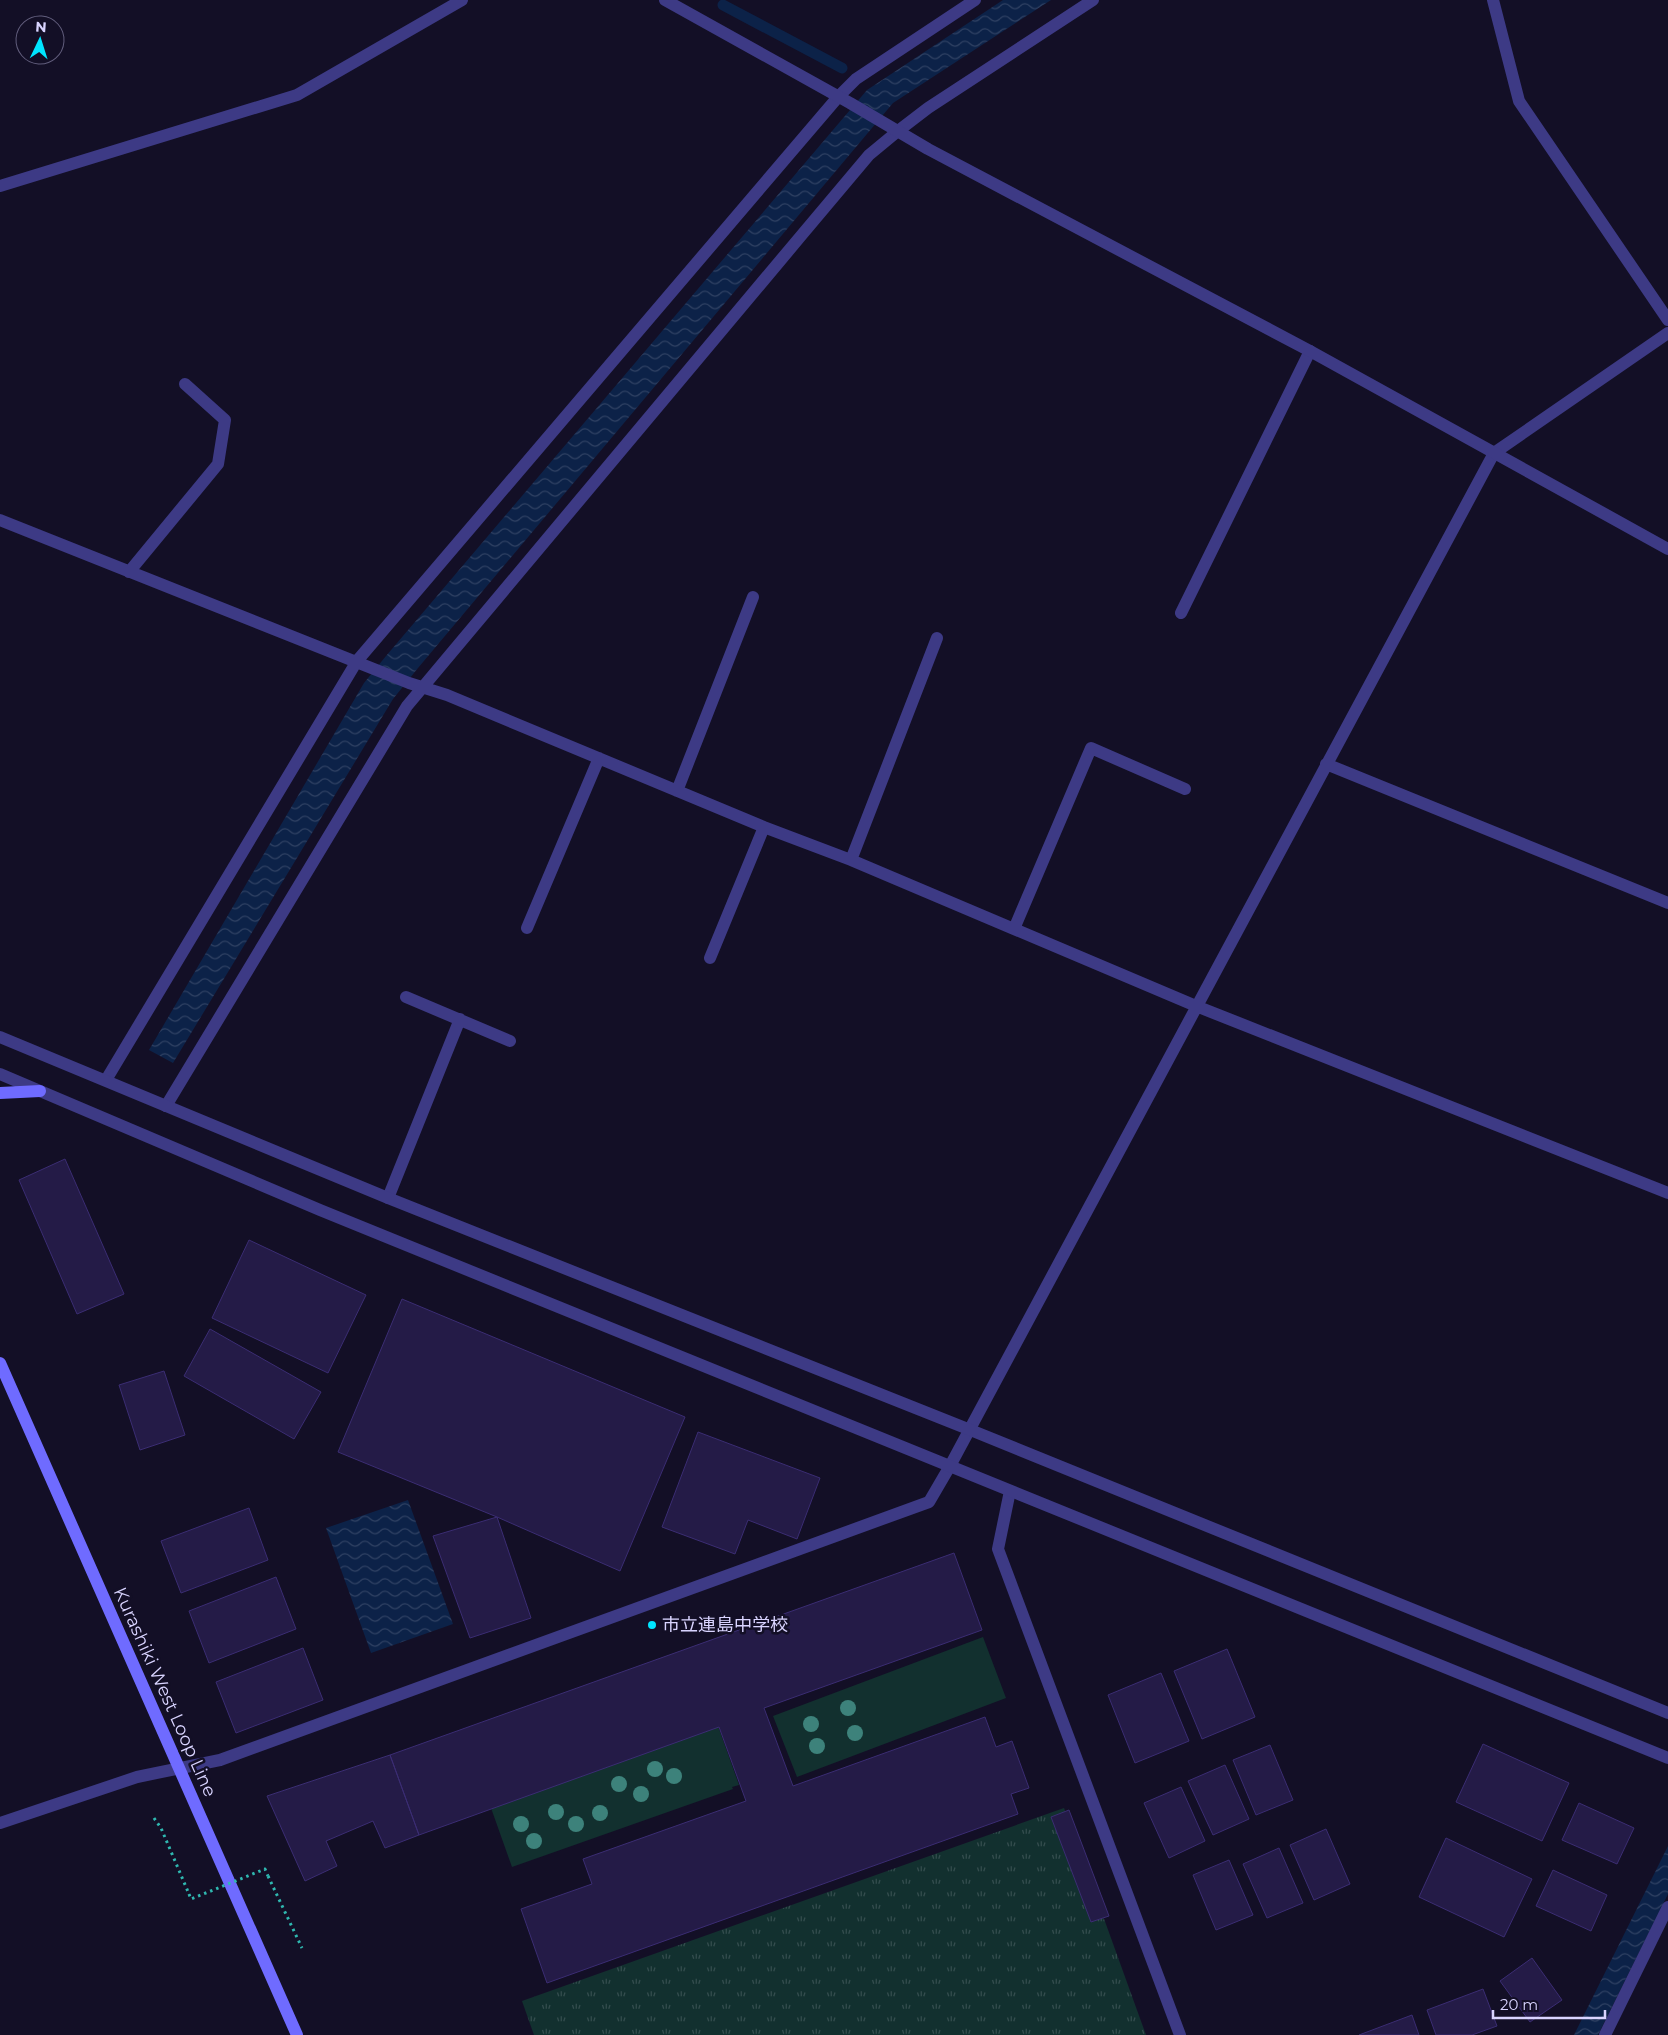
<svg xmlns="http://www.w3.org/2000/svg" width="1668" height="2035" viewBox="0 0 1668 2035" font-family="Montserrat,'Noto Sans JP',sans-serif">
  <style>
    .green { fill: #12302f }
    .park { fill: url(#park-tufts) }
    .water { fill: url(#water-waves) }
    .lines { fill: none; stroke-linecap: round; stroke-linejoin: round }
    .stream { stroke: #0c2248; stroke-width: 11 }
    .building { fill: #241b47; stroke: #3b2d73 }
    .path { stroke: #2fb8b0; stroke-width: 3; stroke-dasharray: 2.5 4; stroke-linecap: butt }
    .minor { stroke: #3d3a85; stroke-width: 12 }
    .tertiary { stroke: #3d3a85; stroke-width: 12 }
    .secondary { stroke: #6f6bff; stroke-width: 12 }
    .path-bridge { stroke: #2fb8b0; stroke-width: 3; stroke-dasharray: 2.5 4; stroke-linecap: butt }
    .tree { fill: #3d827b }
    .poi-dot { fill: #00e5ff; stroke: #130f26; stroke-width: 2 }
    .labels { text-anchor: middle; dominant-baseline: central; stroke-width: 5; stroke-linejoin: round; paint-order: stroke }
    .poi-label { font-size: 18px; fill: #d9d4ff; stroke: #130f26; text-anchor: start }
    .street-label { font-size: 18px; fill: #d9d4ff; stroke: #130f26 }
  </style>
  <defs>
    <pattern id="park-tufts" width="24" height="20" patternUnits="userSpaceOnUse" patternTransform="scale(1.25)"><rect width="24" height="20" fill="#12302f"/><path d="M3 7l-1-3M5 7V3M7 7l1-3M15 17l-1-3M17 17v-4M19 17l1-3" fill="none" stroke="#344d4e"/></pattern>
    <pattern id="water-waves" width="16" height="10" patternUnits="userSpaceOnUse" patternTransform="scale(1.25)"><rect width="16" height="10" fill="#0c2248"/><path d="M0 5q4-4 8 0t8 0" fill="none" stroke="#2f4163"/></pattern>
  </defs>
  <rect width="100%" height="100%" fill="#130f26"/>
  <path class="green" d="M983,1637l23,61 -209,79 -24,-61z
    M718,1726l21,59 -7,2 1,2 -221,78 -21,-59z"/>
  <path class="park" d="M1064,1808l82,227h-612l-12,-34z"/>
  <path class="water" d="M1003,0h48l-158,103 -475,565 -25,31 -220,364 -24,-13 215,-367 22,-27 481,-566z
    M408,1500l45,124 -82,29 -45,-125z
    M1668,1846v48l-70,141h-24z"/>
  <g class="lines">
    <path class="stream" d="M723,5l119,63"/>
  </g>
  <path class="building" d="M65,1159l59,135 -47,20 -58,-134z
    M249,1240l117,55 -38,78 -116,-55z
    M402,1299l283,118 -65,154 -123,-54 -159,-65z
    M210,1329l111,63 -27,47 -110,-63z
    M164,1371l21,64 -45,15 -21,-65z
    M698,1432l122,46 -23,61 -49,-19 -13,34 -73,-27z
    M249,1508l19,52 -87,33 -20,-52z
    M497,1517l34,101 -61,20 -37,-102z
    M954,1553l28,77 -218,78 29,78 192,-69 11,30 16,-6 17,47 -18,6 7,20 -471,169 -26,-74 71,-25 -9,-25 163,-58 -27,-74 -300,108 -29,-80z
    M276,1577l20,52 -87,34 -20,-52z
    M303,1648l20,52 -87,33 -20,-51z
    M1227,1649l28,68 -53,22 -28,-68z
    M1161,1673l28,68 -54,22 -27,-68z
    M1483,1744l86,39 -27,58 -86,-39z
    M1270,1745l23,55 -37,15 -23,-55z
    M390,1755l29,80 -34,13 -12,-27 -47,20 11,25 -32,15 -38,-85z
    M1225,1765l24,54 -36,16 -25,-54z
    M1181,1787l24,54 -36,17 -25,-55z
    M1579,1803l55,25 -17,36 -55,-24z
    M1069,1810l40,106 -18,6 -40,-105z
    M1326,1829l24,55 -36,16 -24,-55z
    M1446,1838l86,41 -28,58 -85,-40z
    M1279,1848l24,55 -36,15 -24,-54z
    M1229,1860l24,55 -37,15 -23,-55z
    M1553,1870l54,25 -16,36 -55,-25z
    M1532,1958l30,42 -32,22 -30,-41z
    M1483,1989l14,37 -25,9h-36l-9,-25z
    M1412,2015l7,20h-60z"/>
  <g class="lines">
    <path class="path" d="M154,1818l7,10 28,66
      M268,1876l34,72"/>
    <path class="minor" d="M1493,0l26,101 149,219
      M0,186l297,-91 165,-95
      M0,520l409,163 38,12 317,132 87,33 345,146 472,187
      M129,572l89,-108 7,-44 -40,-36
      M1181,613l129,-262
      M1326,764l342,139
      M677,791l76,-194
      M851,860l86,-222
      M527,928l72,-170
      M1014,929l77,-181 94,41
      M710,958l54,-131
      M406,997l104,44
      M106,1080l251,-419 481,-564 18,-18 119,-79
      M166,1106l241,-400 393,-469 69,-82 29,-24 30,-23 165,-108
      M388,1198l72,-179
      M1010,1491l-12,58 182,486
      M0,1823l137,-46 83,-17 709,-258 21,-36 544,-1013 174,-120
      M1605,2035l63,-128"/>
    <path class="tertiary" d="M665,0l185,103 78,46 382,202 358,198
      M0,1037l388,161 580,231 700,284
      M0,1074l320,136 1348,548"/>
    <path class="secondary" d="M0,1093l40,-2
      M0,1363l297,672"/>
    <path class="path-bridge" d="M189,1894l2,5 74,-30 3,7"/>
  </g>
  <g class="tree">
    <circle cx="848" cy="1708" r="8"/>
    <circle cx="811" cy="1724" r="8"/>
    <circle cx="855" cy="1733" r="8"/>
    <circle cx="817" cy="1746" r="8"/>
    <circle cx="655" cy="1769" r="8"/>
    <circle cx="674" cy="1776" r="8"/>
    <circle cx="619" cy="1784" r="8"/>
    <circle cx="641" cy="1794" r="8"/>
    <circle cx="556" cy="1812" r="8"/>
    <circle cx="600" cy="1813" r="8"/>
    <circle cx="521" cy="1824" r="8"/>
    <circle cx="576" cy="1824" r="8"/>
    <circle cx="534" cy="1841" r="8"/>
  </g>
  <circle class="poi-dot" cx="652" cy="1625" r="5"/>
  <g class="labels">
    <g class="poi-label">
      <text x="662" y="1625">市立連島中学校</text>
    </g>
    <g class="street-label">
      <text transform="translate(165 1692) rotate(66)">Kurashiki West Loop Line</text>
    </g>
  </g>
  <g transform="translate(40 40) rotate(4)"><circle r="24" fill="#130f26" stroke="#625e7d"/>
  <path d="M0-4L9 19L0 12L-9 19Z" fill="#00e5ff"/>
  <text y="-8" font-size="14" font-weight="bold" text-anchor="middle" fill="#d9d4ff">N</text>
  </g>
  <path d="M1493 2010v8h112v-8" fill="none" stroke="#d9d4ff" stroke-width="2.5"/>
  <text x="1500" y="2010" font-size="15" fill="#d9d4ff" stroke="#130f26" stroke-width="4" paint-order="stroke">20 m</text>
</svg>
